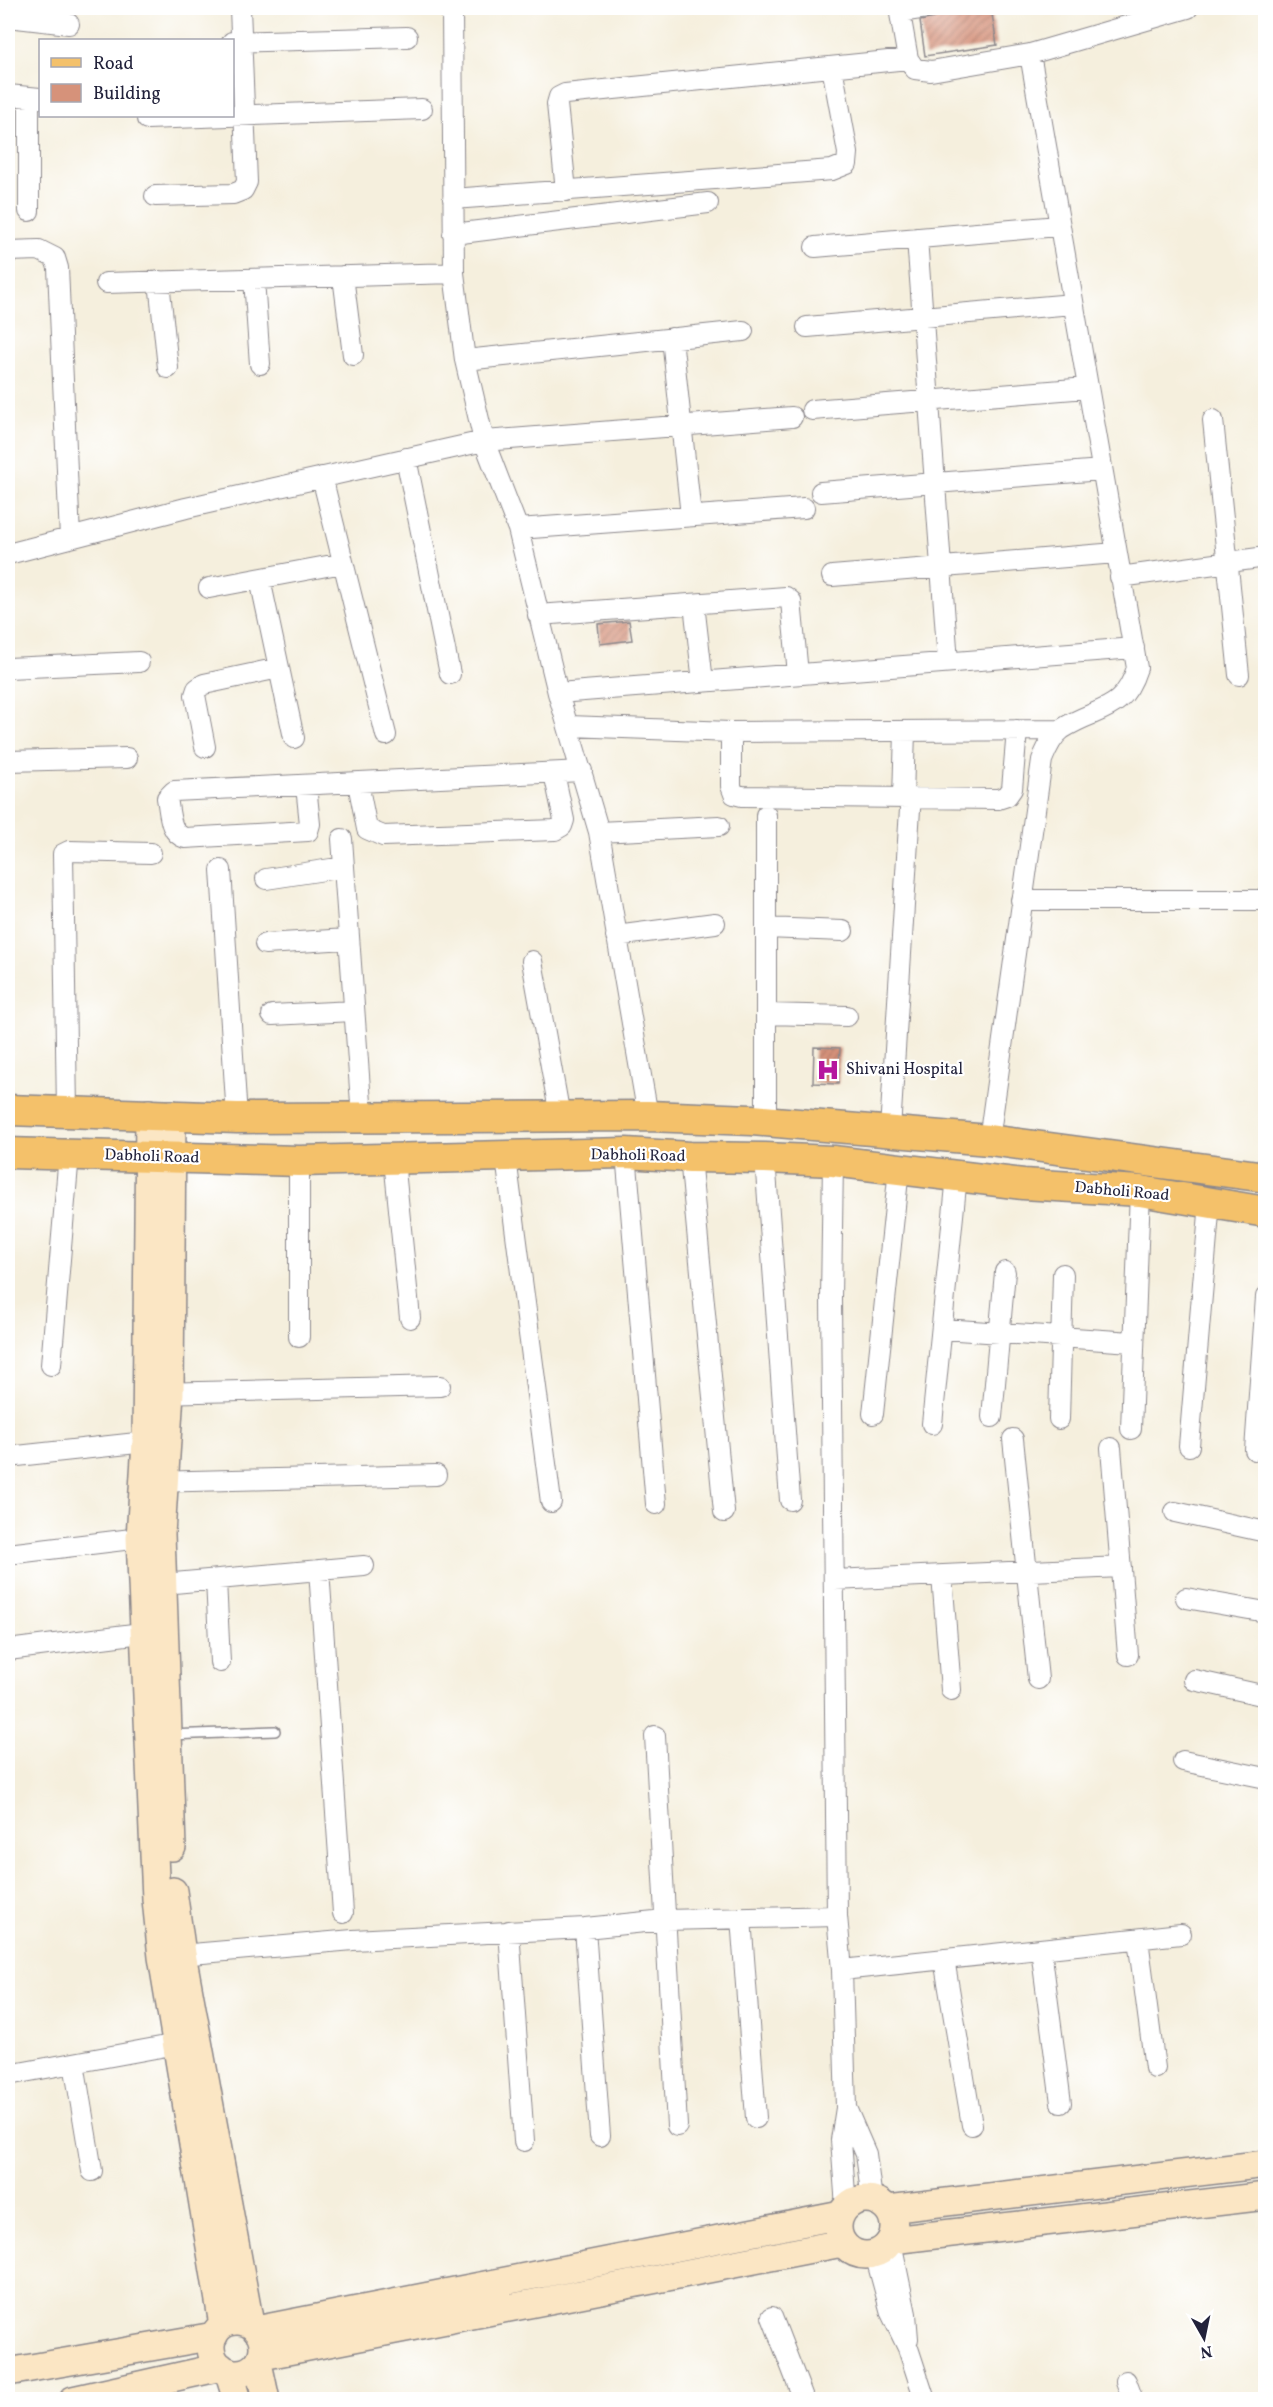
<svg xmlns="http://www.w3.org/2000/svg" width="1273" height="2407" viewBox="0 0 1273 2407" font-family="Vollkorn,serif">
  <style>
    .building { fill: url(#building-hatch) }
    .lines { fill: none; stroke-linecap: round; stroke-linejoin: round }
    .lane-casing { stroke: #8c888c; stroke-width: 12 }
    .street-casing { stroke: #8c888c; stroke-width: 22 }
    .secondary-casing { stroke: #8c888c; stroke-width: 30 }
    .primary-casing { stroke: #8c888c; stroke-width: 33 }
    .lane { stroke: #fff; stroke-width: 9 }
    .street { stroke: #fff; stroke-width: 20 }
    .secondary { stroke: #fbe6c4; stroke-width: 27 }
    .primary { stroke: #f4c16b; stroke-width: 30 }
    .labels { text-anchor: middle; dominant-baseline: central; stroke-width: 4.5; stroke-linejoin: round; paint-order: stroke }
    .poi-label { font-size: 16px; fill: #22223b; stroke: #fff; text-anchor: start }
    .street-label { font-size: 16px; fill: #22223b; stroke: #fff }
  </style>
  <defs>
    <pattern id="building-hatch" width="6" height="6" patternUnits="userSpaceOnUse" patternTransform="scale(1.5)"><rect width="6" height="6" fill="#d6927a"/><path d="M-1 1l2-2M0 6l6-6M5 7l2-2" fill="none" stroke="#ad7765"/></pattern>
  </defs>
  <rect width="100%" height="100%" fill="#fff"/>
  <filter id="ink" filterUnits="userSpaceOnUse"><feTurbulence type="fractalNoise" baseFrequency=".0167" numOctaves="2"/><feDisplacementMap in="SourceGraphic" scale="12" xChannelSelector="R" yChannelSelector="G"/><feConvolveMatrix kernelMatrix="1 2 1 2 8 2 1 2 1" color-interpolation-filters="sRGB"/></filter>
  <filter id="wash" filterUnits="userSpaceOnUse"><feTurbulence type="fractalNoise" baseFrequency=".008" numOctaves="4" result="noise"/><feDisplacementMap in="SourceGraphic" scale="24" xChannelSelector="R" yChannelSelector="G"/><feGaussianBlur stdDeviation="1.35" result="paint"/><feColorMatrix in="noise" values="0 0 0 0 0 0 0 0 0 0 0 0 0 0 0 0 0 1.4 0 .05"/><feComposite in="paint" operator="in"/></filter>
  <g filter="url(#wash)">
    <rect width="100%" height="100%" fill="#f5efdd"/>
    <g id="blocks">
      <path class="building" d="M965,8h26l6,37 -72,11 -5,-35 14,-3 4,-7z
        M629,621l3,19 -32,4 -2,-20z
        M814,1047l26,1 -2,36 -25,-1z"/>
    </g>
  </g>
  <g filter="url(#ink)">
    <use href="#blocks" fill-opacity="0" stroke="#8c888c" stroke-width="1.5"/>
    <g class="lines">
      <g class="lane-casing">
        <path id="lane" d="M169,1735l106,-4"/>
      </g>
      <g class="street-casing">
        <path id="street" d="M452,8l2,265 11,87 19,81 308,-24
          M899,8l9,51 7,10 16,2 99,-17 158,-46
          M900,12l27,-4
          M8,17l61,7
          M232,42l175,-5
          M8,95l32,3
          M147,119l275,-10
          M566,191l-9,-87 2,-7 6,-3 343,-35
          M155,196l78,-2 10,-4 4,-8 -7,-174
          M453,199l379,-29 15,-6 1,-11 -16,-86
          M29,211v-114
          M453,234l255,-31
          M917,238l31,424
          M815,247l243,-21
          M8,251l31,-1 16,8 3,10 12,270
          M343,276l10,79
          M254,279l6,85
          M159,281l9,87
          M106,283l348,-10
          M807,327l266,-23
          M672,338l19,178
          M465,360l278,-29
          M812,410l275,-22
          M1213,420l26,255
          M406,458l44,216
          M322,477l64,258
          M821,492l281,-22
          M518,529l286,-21
          M8,554l178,-46 298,-67 34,88 40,164 41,139 49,284
          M832,576l284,-23
          M1120,577l146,-20
          M260,579l34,159
          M209,588l134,-25
          M694,604l9,78
          M538,615l248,-18 5,4 7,73
          M8,668l131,-6
          M558,693l576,-45
          M569,726l162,6 329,-2
          M731,732v54l3,8 8,2 256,3 9,-3 5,-7 5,-59
          M205,747l-10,-52 2,-6 7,-5 75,-16
          M8,761l119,-3
          M358,783l9,46 16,7 172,-6 7,-4 2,-6 -10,-47
          M306,786l4,38 -2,7 -123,7c-16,-5 -15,-25 -18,-40l7,-7 408,-20
          M903,798l2,-67
          M599,832l120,-6
          M342,839l20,278
          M221,870l16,248
          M266,879l78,-12
          M1021,900h245
          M766,928l77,3
          M616,936l99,-13
          M265,944l83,-5
          M532,961l28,155
          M766,1014l81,2
          M272,1015l81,-4
          M67,1111l-4,-257 6,-3 82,2
          M766,1121v-306
          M890,1130l20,-321
          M989,1140l53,-380c4,-10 10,-24 20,-31 35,-23 60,-14 75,-61l-107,-614
          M626,1153l30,351
          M690,1157l34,355
          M506,1158l45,344
          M765,1158l25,342
          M394,1160l16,158
          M833,1161l-2,138 6,617 5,54 4,138 -5,32 5,67
          M943,1329l189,13
          M299,1337v-176
          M51,1365l18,-211
          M158,1393l282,-7
          M873,1414l26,-245
          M992,1417l13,-145
          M1059,1419l4,-145
          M932,1424l25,-248
          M1131,1429l9,-238
          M1013,1439l25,240
          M1189,1446l21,-244
          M1111,1448l17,207
          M1255,1450l11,-153
          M8,1457l138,-15
          M151,1482l285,-7
          M1175,1512l91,20
          M8,1554l132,-16
          M319,1570l24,343
          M942,1576l9,114
          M216,1580l4,82
          M834,1580l287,-13
          M152,1585l212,-19
          M1186,1598l80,14
          M8,1650l149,-19
          M1194,1680l72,16
          M655,1736l22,390
          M1183,1761l83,17
          M741,1918l15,200
          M585,1928l15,208
          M509,1931l15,210
          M1138,1939l17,129
          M1041,1949l20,154
          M169,1956l184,-16 232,-12 80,-8 172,-4
          M944,1959l28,166
          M842,1970l339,-36
          M74,2063l18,108
          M8,2075l180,-33
          M846,2108l20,46 6,46
          M891,2242l15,72 2,25
          M875,2254l16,59 17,35 17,52
          M772,2317l32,83
          M1126,2381l7,19"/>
      </g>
      <g class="secondary-casing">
        <path id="secondary" d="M149,1113l-3,329 -6,96 16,361 6,58 61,368
          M172,1847l-11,-313 9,-141 2,-279
          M173,1891l9,63 68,370
          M838 2227a28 28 0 1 1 56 0a28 28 0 1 1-56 0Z
          M888,2209l378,-45
          M892,2240l374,-44
          M211 2347a26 26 0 1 1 52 0a26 26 0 1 1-52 0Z
          M256,2330l585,-115
          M262,2356l580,-113
          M258,2363l8,37
          M228,2371l9,29
          M8,2372l206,-36
          M73,2400l148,-33"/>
      </g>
      <g class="primary-casing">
        <path id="primary" d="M8,1110l229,8 411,-2 104,4 237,20 277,37
          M8,1153l291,8 327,-8 64,4 75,1 68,3 190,23 117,7 126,21"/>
      </g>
      <use href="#lane" class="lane"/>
      <use href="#street" class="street"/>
      <use href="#secondary" class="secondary"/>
      <use href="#primary" class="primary"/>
    </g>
  </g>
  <defs>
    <g id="hospital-bare" transform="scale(1.8)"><path d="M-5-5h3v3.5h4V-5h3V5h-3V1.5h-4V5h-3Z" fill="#b5179e" stroke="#fff" stroke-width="2.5" paint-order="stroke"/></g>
  </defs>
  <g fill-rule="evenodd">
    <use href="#hospital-bare" x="828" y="1070"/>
  </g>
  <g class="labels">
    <g class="poi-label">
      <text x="846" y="1070">Shivani Hospital</text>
    </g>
    <g class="street-label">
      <text transform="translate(638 1156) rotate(1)">Dabholi Road</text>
      <text transform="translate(152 1157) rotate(2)">Dabholi Road</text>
      <text transform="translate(1122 1192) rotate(5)">Dabholi Road</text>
    </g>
  </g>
  <rect width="1273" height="2407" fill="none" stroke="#fff" stroke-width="30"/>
  <rect x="39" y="39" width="195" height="78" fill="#ffffff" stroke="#a7a7b1" stroke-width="1.5"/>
  <rect x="51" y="58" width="30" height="9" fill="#f4c16b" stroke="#a7a7b1" stroke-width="1.5"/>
  <text x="93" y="69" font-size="18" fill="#22223b">Road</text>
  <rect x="51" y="84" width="30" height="18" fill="#d6927a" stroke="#a7a7b1" stroke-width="1.5"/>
  <text x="93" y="99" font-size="18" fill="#22223b">Building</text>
  <g transform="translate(1204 2338) rotate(171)" stroke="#ffffff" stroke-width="4.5" paint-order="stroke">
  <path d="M0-4.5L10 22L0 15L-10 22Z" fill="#22223b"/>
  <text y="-9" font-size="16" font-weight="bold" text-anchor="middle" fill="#22223b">N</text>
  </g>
</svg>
